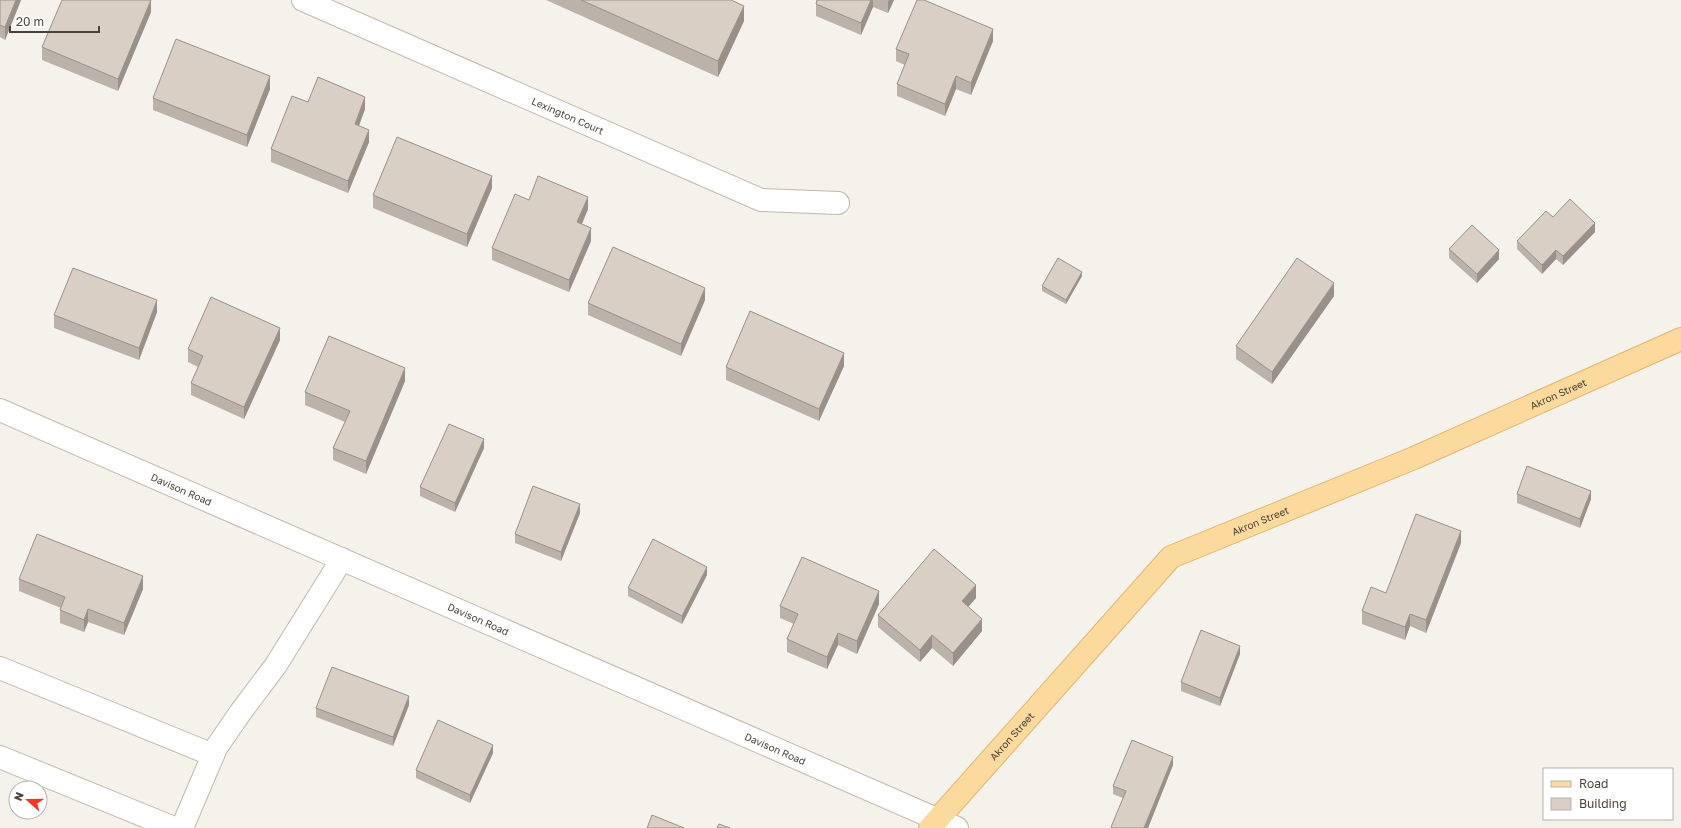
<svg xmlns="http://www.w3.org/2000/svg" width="1681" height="828" viewBox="0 0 1681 828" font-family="'Golos Text',sans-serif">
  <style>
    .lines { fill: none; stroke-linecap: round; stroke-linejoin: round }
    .minor-casing { stroke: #c1b8ad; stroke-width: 24 }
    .major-casing { stroke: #e2b66c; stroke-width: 24 }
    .minor { stroke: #fff; stroke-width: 22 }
    .major { stroke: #fcda9d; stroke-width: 22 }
    .wall { fill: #bbb2a9 }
    .shaded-wall { fill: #999189 }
    .building { fill: #dacfc4; stroke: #999189 }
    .labels { text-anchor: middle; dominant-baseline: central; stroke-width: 3; stroke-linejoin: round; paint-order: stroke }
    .street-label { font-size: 10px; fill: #494239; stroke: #fff }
  </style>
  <rect width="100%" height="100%" fill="#f5f1eb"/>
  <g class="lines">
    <g class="minor-casing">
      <g id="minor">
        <path id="s1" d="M303,0l458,200 77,3"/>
        <path id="s2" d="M0,410l957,418"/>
        <path d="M0,668l213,87"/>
        <path d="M0,757l174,71"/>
        <path d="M182,828l34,-80 24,-35 36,-48 66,-106"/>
      </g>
    </g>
    <g class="major-casing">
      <g id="major">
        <path id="s3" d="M930,828l241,-271 243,-99 267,-119"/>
      </g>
    </g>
    <use href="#minor" class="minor"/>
    <use href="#major" class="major"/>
  </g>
  <path class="wall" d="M0,0h21l-16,40 -5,-3z
    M546,0h185l13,21 -26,56z
    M817,0h77l-6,13 -15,-6 -12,28 -45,-19v-12z
    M151,12l-33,79 -76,-31v-13z
    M993,41l-22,54 -15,-6 -11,27 -48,-20v-12l8,-19 -9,-4v-12z
    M270,89l-23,58 -94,-37v-12z
    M308,102l57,7 -6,17 10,16 -21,51 -77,-31v-13z
    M492,188l-25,59 -94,-39v-13z
    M529,200l59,9 -6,15 9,17 -22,51 -77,-32v-12z
    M1553,217l42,15 -32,33 -7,-6 -14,15 -25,-25v-8z
    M1449,249l50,10 -22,24 -28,-25z
    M1082,276l-16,28 -24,-13v-5z
    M1334,296l-62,88 -36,-25v-13z
    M705,300l-24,56 -93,-41v-12z
    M157,312l-18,48 -85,-32v-13z
    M280,340l-36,79 -53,-24v-12l7,-16 -10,-5v-13z
    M844,366l-25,55 -93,-41v-13z
    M405,381l-39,93 -33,-14v-12l12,-26 -40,-17v-13z
    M484,448l-29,64 -35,-16v-9z
    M1517,494l74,5 -11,29 -63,-25z
    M580,513l-19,48 -46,-18v-9z
    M1461,543l-35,90 -16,-7 -5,14 -43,-16v-13l24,-18z
    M707,575l-25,49 -54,-28v-8z
    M19,579l124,10 -19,46 -36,-13 -4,10 -24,-9v-13l1,-2 -42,-17z
    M976,598l-8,9 14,24 -29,35 -21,-18 -12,14 -42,-35v-12z
    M879,604l-22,50 -19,-9 -11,24 -40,-17v-13l7,-15 -14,-6v-12z
    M1240,654l-20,52 -39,-15v-9z
    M409,705l-16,41 -77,-29v-9z
    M493,753l-23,50 -54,-25v-8z
    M1173,765l-25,63h-37l12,-30 -10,-4v-8z"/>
  <path class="shaded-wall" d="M16,0h5l-16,40v-13z
    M151,0v12l-33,79v-12z
    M871,0h2v7l-12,28v-12z
    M889,0h5l-6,13v-12z
    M744,6v15l-26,56v-16z
    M993,29v12l-22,54v-12z
    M270,76v13l-23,58v-12z
    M956,76v13l-11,27v-12z
    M365,97v12l-10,27v-12z
    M369,130v12l-21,51v-12z
    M492,176v12l-25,59v-13z
    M588,197v12l-11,26v-13z
    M1595,223v9l-32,33v-9z
    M591,228v13l-22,51v-12z
    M1499,250v9l-22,24v-9z
    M1556,250v9l-14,15v-9z
    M1082,272v4l-16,28v-4z
    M1334,283v13l-62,88v-12z
    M705,288v12l-24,56v-12z
    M157,300v12l-18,48v-12z
    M280,328v12l-36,79v-12z
    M844,353v13l-25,55v-12z
    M405,368v13l-39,93v-13z
    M484,439v9l-29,64v-9z
    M1591,491v8l-11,29v-9z
    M580,504v9l-19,48v-9z
    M1461,531v12l-35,90v-13z
    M707,567v8l-25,49v-8z
    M143,576v13l-19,46v-12z
    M976,585v13l-14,16v-13z
    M879,591v13l-22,50v-13z
    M88,609v13l-4,10v-12z
    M1410,614v12l-5,14v-13z
    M982,619v12l-29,35v-13z
    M838,633v12l-11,24v-12z
    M932,635v13l-12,14v-12z
    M1240,646v8l-20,52v-8z
    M409,696v9l-16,41v-9z
    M493,745v8l-23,50v-8z
    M1173,757v8l-25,63h-4z"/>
  <path class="building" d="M0,0h16l-11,27 -5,-2z
    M62,0h89l-33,79 -76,-32z
    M581,0h150l13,6 -26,55z
    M817,0h54l-10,23 -45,-19z
    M917,0h7l69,29 -22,54 -15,-7 -11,28 -48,-20 12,-30 -13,-5z
    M176,39l94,37 -23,59 -94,-37z
    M318,77l47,20 -10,27 14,6 -21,51 -77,-32 21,-53 16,6z
    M397,137l95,39 -25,58 -94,-39z
    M538,176l50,21 -11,25 14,6 -22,52 -77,-32 23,-54 14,6z
    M1570,199l25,24 -32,33 -7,-6 -14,15 -25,-24 29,-30 7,6z
    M1472,225l27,25 -22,24 -28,-25z
    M613,247l92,41 -24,56 -93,-41z
    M1058,258l24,14 -16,28 -24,-14z
    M1297,258l37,25 -62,89 -36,-26z
    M73,268l84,32 -18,48 -85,-33z
    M211,297l69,31 -36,79 -53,-24 12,-27 -15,-7z
    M750,311l94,42 -25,56 -93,-42z
    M329,336l76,32 -39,93 -33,-13 17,-37 -45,-19z
    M449,424l35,15 -29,64 -35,-16z
    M1527,466l64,25 -11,28 -63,-25z
    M533,486l47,18 -19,48 -46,-18z
    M1416,514l45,17 -35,89 -16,-6 -5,13 -43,-16 9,-24 15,6z
    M37,534l106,42 -19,47 -36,-14 -4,11 -24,-10 5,-13 -46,-18z
    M653,539l54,28 -25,49 -54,-28z
    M934,549l42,36 -14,16 20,18 -29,34 -21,-18 -12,15 -42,-35z
    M802,557l77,34 -22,50 -19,-8 -11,24 -40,-18 11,-25 -18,-8z
    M1201,630l39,16 -20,52 -39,-16z
    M332,667l77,29 -16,41 -77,-29z
    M438,720l55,25 -23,50 -54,-25z
    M1132,740l41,17 -29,71h-31l-2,-1 15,-36 -13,-5z
    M652,815l32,13h-37z
    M719,824l11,4h-13z"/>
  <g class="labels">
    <g class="street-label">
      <text stroke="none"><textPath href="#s1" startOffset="289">Lexington Court</textPath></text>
      <text stroke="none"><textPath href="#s3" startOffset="783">Akron Street</textPath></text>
      <text stroke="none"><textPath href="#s2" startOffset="198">Davison Road</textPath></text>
      <text stroke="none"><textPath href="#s3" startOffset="459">Akron Street</textPath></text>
      <text stroke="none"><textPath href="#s2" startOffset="522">Davison Road</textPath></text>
      <text stroke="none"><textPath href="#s3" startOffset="123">Akron Street</textPath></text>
      <text stroke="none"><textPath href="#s2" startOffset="846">Davison Road</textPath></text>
    </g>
  </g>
  <rect x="1543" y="768" width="130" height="52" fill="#ffffff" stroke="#b6b3b0"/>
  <rect x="1551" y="781" width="20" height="6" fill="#fcda9d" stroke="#b6b3b0"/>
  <text x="1579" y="788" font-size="12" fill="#494239">Road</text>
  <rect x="1551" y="798" width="20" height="12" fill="#dacfc4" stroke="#b6b3b0"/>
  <text x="1579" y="808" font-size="12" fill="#494239">Building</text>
  <g transform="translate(28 800) rotate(291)"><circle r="19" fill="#ffffff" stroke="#b6b3b0"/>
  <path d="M0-3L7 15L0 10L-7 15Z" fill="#f53422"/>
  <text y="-6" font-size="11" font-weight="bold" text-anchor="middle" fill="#494239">N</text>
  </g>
  <path d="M10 26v6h89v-6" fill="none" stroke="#494239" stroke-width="2"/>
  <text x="16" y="26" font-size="12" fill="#494239" stroke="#ffffff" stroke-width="3" paint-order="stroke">20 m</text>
</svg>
